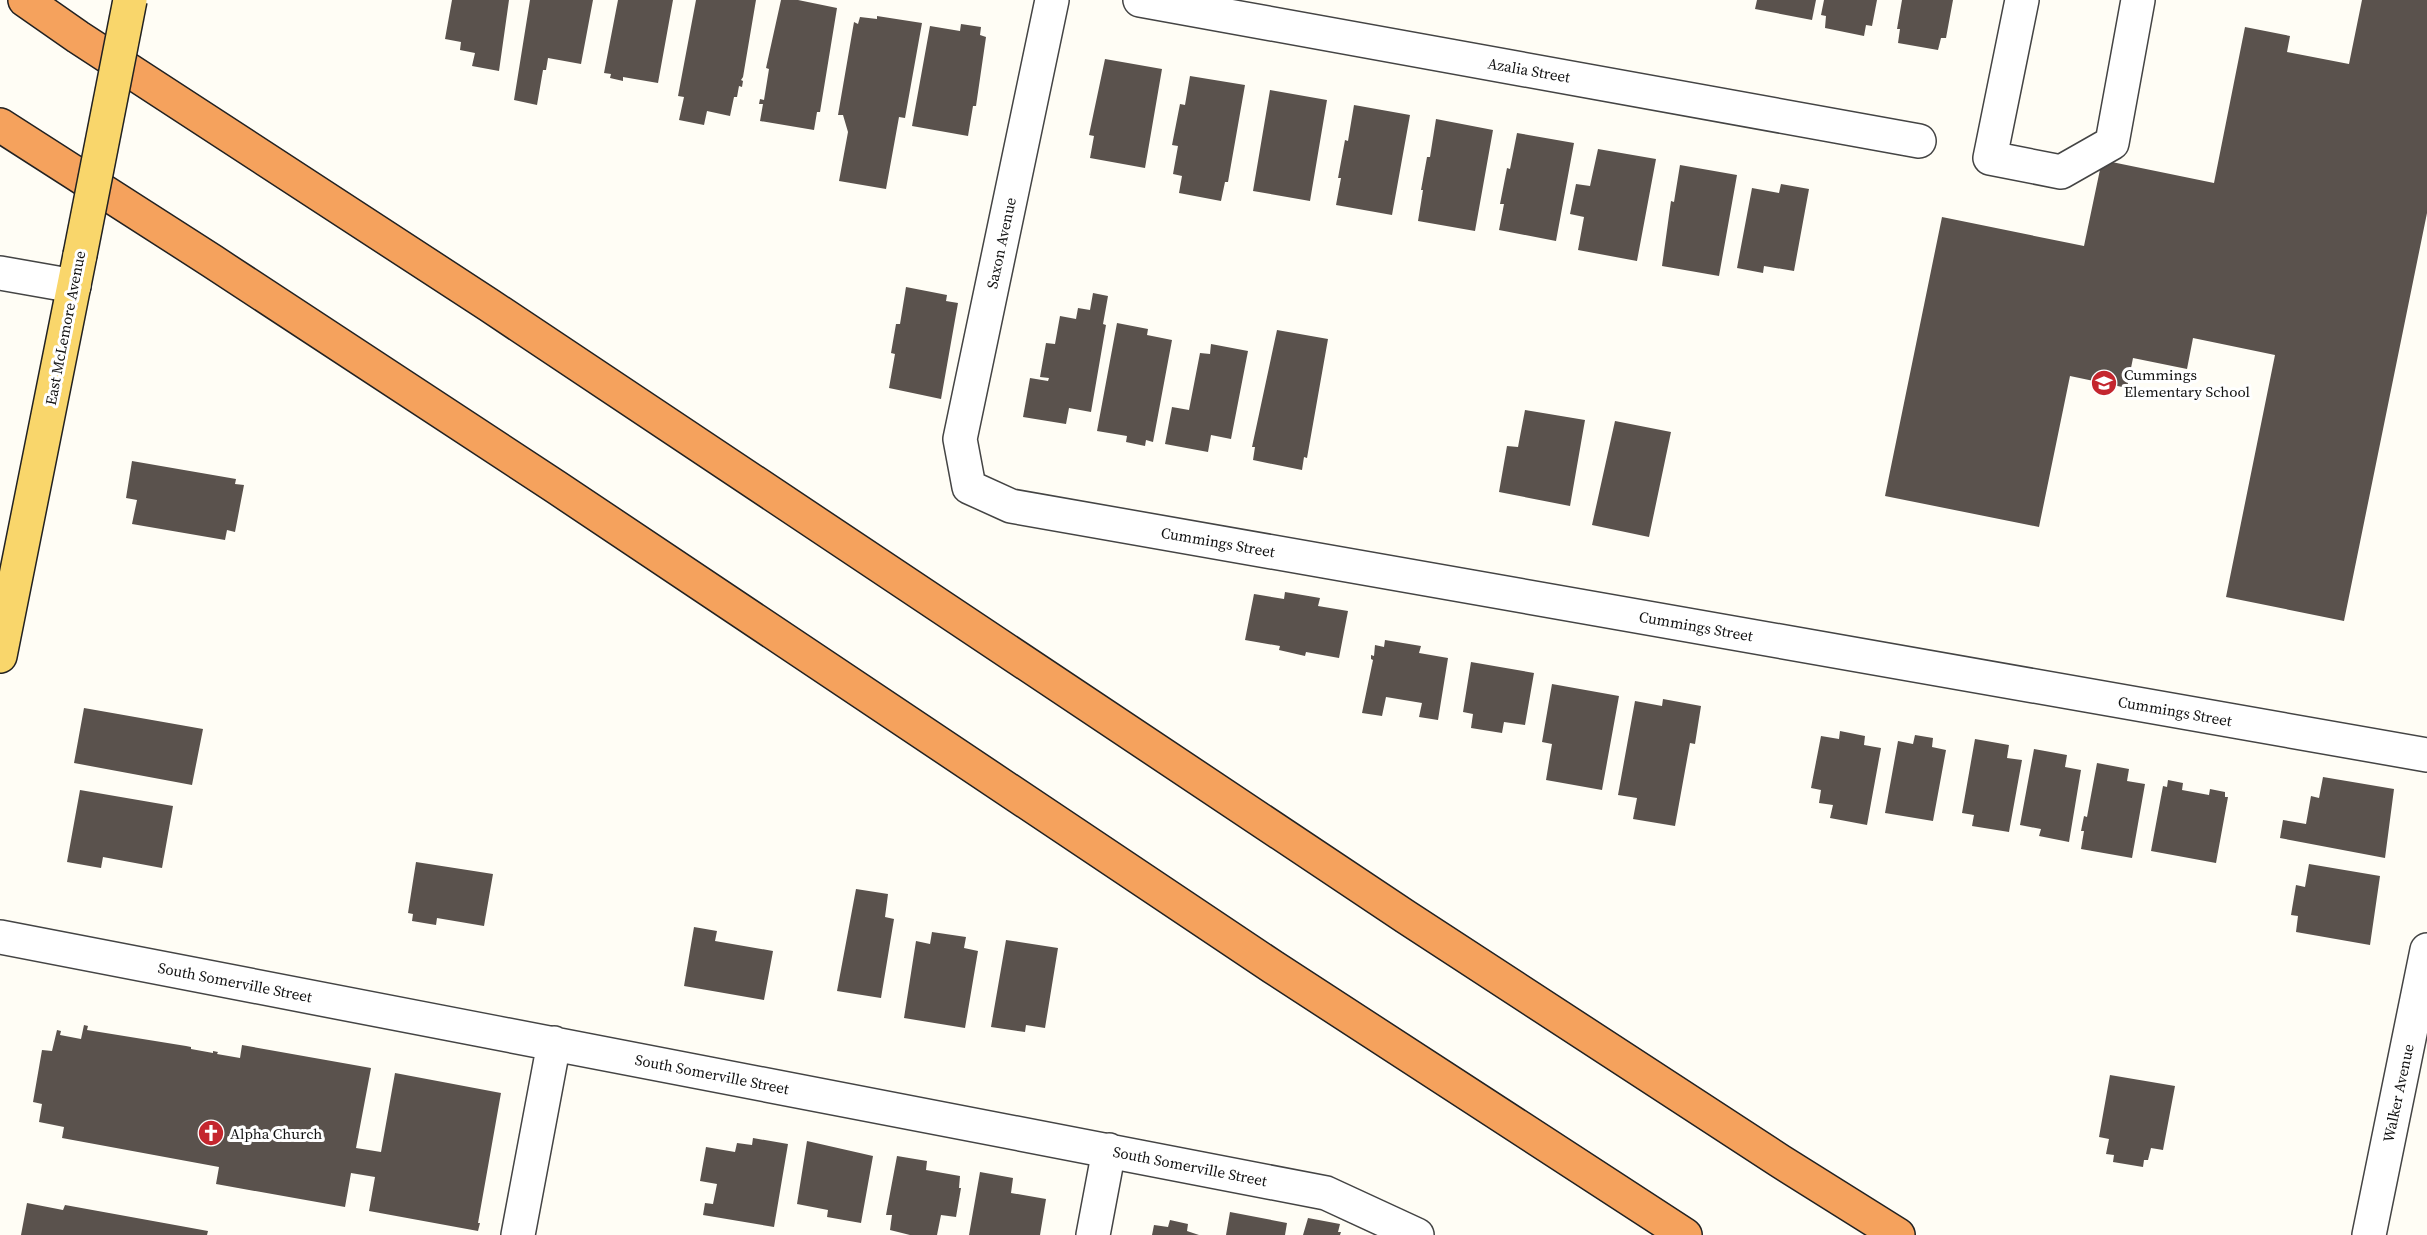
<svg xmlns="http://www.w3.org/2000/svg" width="2427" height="1235" viewBox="0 0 2427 1235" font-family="'Source Serif 4',serif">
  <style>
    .building { fill: #5a524d }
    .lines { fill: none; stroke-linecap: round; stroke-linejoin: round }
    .minor-casing { stroke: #444; stroke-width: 36 }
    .major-casing { stroke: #222; stroke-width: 36 }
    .highway-casing { stroke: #222; stroke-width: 36 }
    .minor { stroke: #fff; stroke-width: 33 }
    .major { stroke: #f9d66b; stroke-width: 33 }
    .highway { stroke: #f5a25d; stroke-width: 33 }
    .major-bridge-casing { stroke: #222; stroke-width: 36; stroke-linecap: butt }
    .major-bridge { stroke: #f9d66b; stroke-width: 33 }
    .labels { text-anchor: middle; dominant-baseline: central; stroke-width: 6; stroke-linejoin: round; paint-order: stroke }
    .street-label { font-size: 15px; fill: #111; stroke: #fff }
    .poi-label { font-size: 15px; fill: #111; stroke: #fff; text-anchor: start }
  </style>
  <rect width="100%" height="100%" fill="#fffdf5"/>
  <path class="building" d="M452,0h57l-10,71 -27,-5 3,-13 -15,-3 1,-8 -16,-3z
    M530,0h63l-12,64 -33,-6 -2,12h-3l-6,35 -23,-5z
    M618,0h55l-15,83 -35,-6v4l-13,-3 1,-4 -7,-1z
    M696,0h60l-13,77 -2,3 2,1 -1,6 -3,-1 -2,11h-3l-4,19 -23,-5 -3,14 -25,-5 5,-23 -6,-1z
    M781,0h17l39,8 -17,104h-3l-3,18 -54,-9 3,-17h-4l1,-5 4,1 5,-31 -3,-1z
    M1757,0h59l-4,20 -57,-11z
    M1824,0h53l-5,26 -6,-1 -2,11 -39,-8 1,-12 -5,-1z
    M1902,0h51l-7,38h-5l-3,12 -40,-7 2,-14h-3z
    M2362,0h65v213l-83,408 -118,-24 49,-242 -82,-17 -6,31 -54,-11 -6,30 -57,-12 -31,151 -154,-31 57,-279 142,29 18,-86 112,23 31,-156 45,9 -3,16 62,12z
    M877,16l45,7 -17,95 -6,-1 -13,72 -47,-8 9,-49 -5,-17h-5l16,-93 4,2 2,-7 17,2z
    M961,24l20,3 -1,8 6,2 -10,69h-3l-5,30 -56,-10 18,-100 30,5z
    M1105,59l57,10 -17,99 -55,-10 4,-22 -5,-1z
    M1190,76l55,9 -17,97h-3l-4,19 -42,-8 3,-17 -9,-2 5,-28 -6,-1 8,-41 5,1z
    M1270,90l57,10 -17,101 -57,-10z
    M1354,105l56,10 -18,100 -56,-10 5,-27h-3l7,-38 3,1z
    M1436,119l57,11 -18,101 -57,-10 5,-31h-2l6,-33h3z
    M1517,133l57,10 -18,98 -57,-11 5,-26h-4l7,-36 3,1z
    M1598,149l58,10 -19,102 -59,-11 6,-33 -14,-3 6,-30 14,2z
    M1680,165l57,10 -18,101 -57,-10 9,-65 3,1z
    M1781,184l28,5 -15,82 -30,-5 -1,7 -26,-5 15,-80 27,5z
    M906,287l41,8 -1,6 12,2 -17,96 -52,-11 6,-34 -4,-1 5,-29h4z
    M1093,293l15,3 -5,28 3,1 -15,87 -22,-4 -3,16 -43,-7 7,-39 18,3 1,-3 -9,-1 6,-34 9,1 5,-28 16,3 2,-11 12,2z
    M1117,323l31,6 -1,6 25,5 -19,102 -7,-2 -1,6 -19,-4 1,-6 -30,-5z
    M1277,330l51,9 -21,119 -3,-1 -2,13 -49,-10 2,-13h-3z
    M1211,344l37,7 -17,88 -20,-4 -3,17 -43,-8 7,-37 17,3 11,-57 10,1z
    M1525,410l60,10 -15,86 -71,-14 8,-46 11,1z
    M1615,421l56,11 -22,105 -57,-12z
    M132,461l104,18 -1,5 9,1 -9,47 -8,-2 -2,10 -93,-16 5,-24 -11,-2z
    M1285,592l35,6 -2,8 30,5 -9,47 -33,-6 -1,4 -26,-6 1,-4 -35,-6 9,-46 30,5z
    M1385,640l36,6 -2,7 29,5 -10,62 -19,-3 3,-14 -36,-6 -4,19 -20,-3 11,-53 -2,-1v-4l3,1 1,-11 9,2z
    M1471,662l63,11 -9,52 -21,-3 -2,11 -31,-5 2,-14 -10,-2z
    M1552,684l67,12 -17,94 -56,-10 6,-36 -10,-2z
    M1663,699l38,7 -6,38 -5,-1 -15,83 -42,-7 4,-21 -19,-3 17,-94 27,5z
    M84,708l119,21 -11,56 -118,-22z
    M1840,731l25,5 -1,9 17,3 -14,77 -37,-7 3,-13 -14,-2 2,-13 -10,-2 10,-52 18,3z
    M1915,735l18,3 -1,9 14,3 -13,71 -48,-8 13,-72 15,3z
    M1975,739l34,6 -2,13 15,2 -13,72 -37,-6 2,-11 -12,-2z
    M2034,749l33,6 -2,12 16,3 -12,72 -30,-6 2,-7 -21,-4z
    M2097,763l32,6 -2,12 18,3 -13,74 -51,-9 3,-18h-3l3,-15 3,1z
    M2323,777l71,12 -9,69 -105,-20 3,-18 23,4 5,-28 8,2z
    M2168,780l15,3 -1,7 27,5 1,-6 15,3v5h3l-12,66 -65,-12 12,-65 4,1z
    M80,790l93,16 -11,62 -59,-11 -2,11 -34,-6z
    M416,862l77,12 -9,52 -47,-8 -1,7 -24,-4 1,-7 -5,-1z
    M2309,864l71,12 -10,69 -74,-13 2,-16 -7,-1 5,-30 9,2z
    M856,889l32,5 -3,23 9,2 -13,79 -44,-7z
    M694,927l23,4 -2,10 58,10 -9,49 -80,-14z
    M932,932l34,5 -2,11 14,3 -13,77 -61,-10 12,-77 14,3z
    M1006,940l52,8 -13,80 -19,-3 -1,7 -34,-5z
    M84,1025l4,1 -1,4 99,16 5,1v2l22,4v-2l5,1 -1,2 23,4 2,-13 129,23 -15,80 25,4 14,-79 106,20 -23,130h2l-2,8 -109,-20 6,-34 -24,-4 -6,34 -129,-23 3,-17 -157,-29 2,-11 -25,-5 3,-18 -9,-2 9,-52 10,1 5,-21 4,1 -1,4 21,4z
    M2110,1075l65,11 -12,64 -12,-2 -3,12h-4l-1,7 -30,-5 1,-7 -8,-1 3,-15 -10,-2z
    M753,1138l35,6 -14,83 -71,-12 2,-12 8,1 4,-20 -17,-3 6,-34 29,5 2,-9 15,2z
    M807,1141l66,15 -12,67 -34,-6 1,-7 -31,-6z
    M897,1156l30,5 -1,9 34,6 -1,12h2l-5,29 -15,-2 -4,20h-27l-20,-5 2,-15h-6z
    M980,1172l33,6 -2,15 35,6 -6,36h-71z
    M27,1203l36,7 2,-5 143,26 -1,4h-186z
    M1230,1212l57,11 -2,12h-59z
    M1308,1218l32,6 -2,8h3l-1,3h-37z
    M1170,1220l18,4 -1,7 12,4h-47l2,-10 14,2z"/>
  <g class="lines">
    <g class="minor-casing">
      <path id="minor" d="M1052,0l-92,439 9,48 42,19 1416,249
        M1140,0l779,141
        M2022,0l-32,158 71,14 51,-29 26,-143
        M0,273l74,13
        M0,937l1326,256 91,42
        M518,1235l36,-192
        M1093,1235l16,-85
        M2369,1235l58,-285"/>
    </g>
    <g class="major-casing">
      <path id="major" d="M0,656l80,-401"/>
    </g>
    <g class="highway-casing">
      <path id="highway" d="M25,0l53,37 411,268 917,612 374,244 118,74
        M0,125l212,136 344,226 717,480 412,268"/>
    </g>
    <use href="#minor" class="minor"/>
    <use href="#major" class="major"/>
    <use href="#highway" class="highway"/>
    <g class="major-bridge-casing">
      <path id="major-bridge" d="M80,255l50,-255"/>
    </g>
    <use href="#major-bridge" class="major-bridge"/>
  </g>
  <defs>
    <g id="school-disc" transform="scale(1.35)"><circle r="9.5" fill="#c4262e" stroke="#fff"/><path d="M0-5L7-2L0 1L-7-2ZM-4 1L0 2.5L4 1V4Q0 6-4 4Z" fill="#fff"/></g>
    <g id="church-disc" transform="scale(1.35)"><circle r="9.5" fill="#c4262e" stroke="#fff"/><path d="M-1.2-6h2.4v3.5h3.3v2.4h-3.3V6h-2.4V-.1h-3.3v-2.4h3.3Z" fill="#fff"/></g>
  </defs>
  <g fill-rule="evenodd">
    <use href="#school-disc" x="2104" y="383"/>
    <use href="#church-disc" x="211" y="1133"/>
  </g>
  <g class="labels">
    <g class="street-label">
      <text transform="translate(1529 70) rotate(10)">Azalia Street</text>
      <text transform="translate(1001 243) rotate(-78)">Saxon Avenue</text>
      <text transform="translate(65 328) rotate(-79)">East McLemore Avenue</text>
      <text transform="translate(1218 542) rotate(10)">Cummings Street</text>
      <text transform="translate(1696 626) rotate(10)">Cummings Street</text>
      <text transform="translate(2175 711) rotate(10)">Cummings Street</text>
      <text transform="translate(235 982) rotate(11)">South Somerville Street</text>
      <text transform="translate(712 1074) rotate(11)">South Somerville Street</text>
      <text transform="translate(2398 1093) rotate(-78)">Walker Avenue</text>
      <text transform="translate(1190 1166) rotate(11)">South Somerville Street</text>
    </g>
    <g class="poi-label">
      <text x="2124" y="374">Cummings<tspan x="2124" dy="17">Elementary School</tspan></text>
      <text x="230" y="1133">Alpha Church</text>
    </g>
  </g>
</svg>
